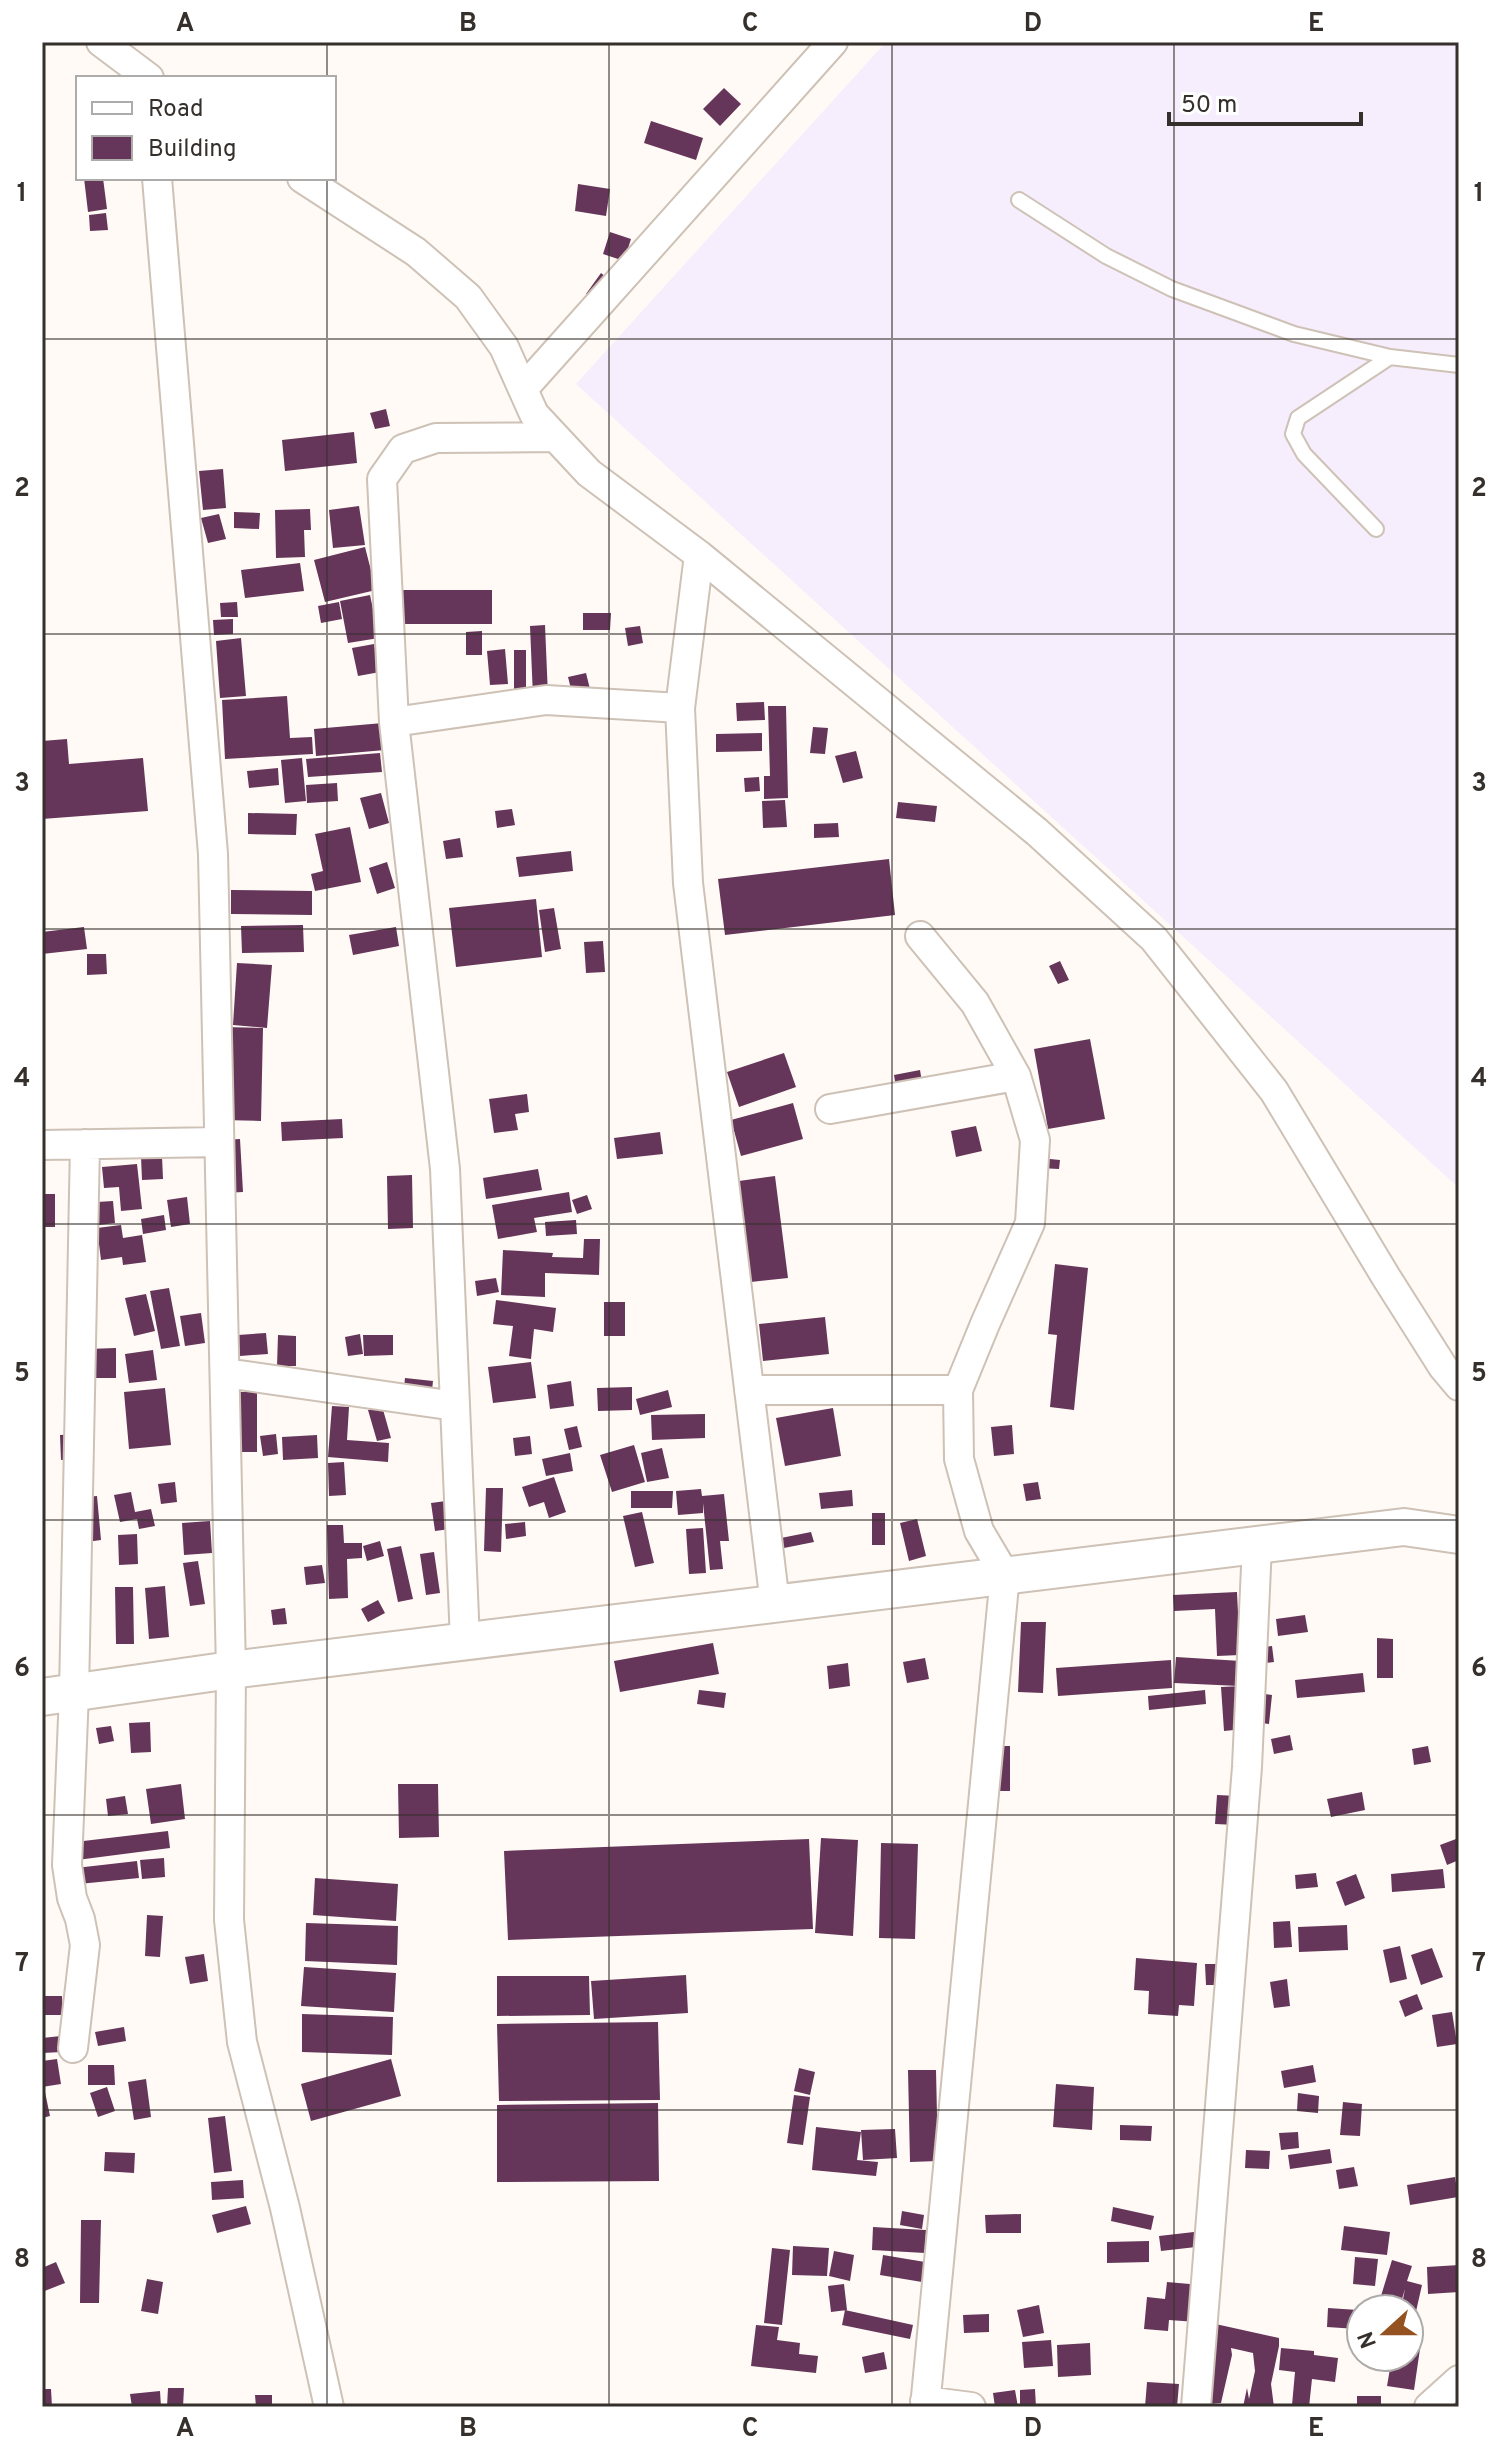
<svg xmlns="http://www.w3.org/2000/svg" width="1501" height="2449" viewBox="0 0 1501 2449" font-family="Overpass,sans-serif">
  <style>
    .industrial { fill: #f6edfd }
    .building { fill: #653659 }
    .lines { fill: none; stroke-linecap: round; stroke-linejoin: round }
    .service-casing { stroke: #cec1b6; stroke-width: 18 }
    .minor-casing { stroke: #cec1b6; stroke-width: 32 }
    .tertiary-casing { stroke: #cec1b6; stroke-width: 40 }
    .service { stroke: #fff; stroke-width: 14 }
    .minor { stroke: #fff; stroke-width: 28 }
    .tertiary { stroke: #fff; stroke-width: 36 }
    .grid { fill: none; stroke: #35302c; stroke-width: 2; stroke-opacity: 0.55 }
    .neatline { fill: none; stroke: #35302c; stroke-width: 3 }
    .grid-label { font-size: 26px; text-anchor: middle; font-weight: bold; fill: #35302c }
  </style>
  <rect width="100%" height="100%" fill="#fffaf5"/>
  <path class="industrial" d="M886,42h573v1146l-883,-804z"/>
  <path class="building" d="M724,88l17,16 -21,22 -17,-17z
    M651,121l52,17 -7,22 -52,-17z
    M84,178h19l4,31 -19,3z
    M578,184l32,5 -4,27 -31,-5z
    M106,213l2,17 -18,1 -1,-16z
    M610,232l21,7 -7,22 -21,-7z
    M601,273l15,12 -16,20 -14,-11z
    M386,409l4,17 -15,3 -5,-16z
    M354,432l3,31 -72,8 -3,-31z
    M223,469l3,39 -23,2 -4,-39z
    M359,506l6,39 -32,3 -4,-38z
    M310,509l1,21h-7l1,27 -29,1 -1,-48z
    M234,512l26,1 -1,16 -25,-1z
    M219,514l7,25 -18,4 -7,-25z
    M365,547l11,43 -51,12 -11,-42z
    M300,563l4,28 -59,7 -4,-28z
    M392,590h100v34h-100z
    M370,595l9,43 -31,5 -8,-42z
    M237,602l1,15h-17l-1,-14z
    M339,602l3,17 -21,4 -3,-17z
    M583,613h28l-1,17h-27z
    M233,619v15l-19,1 -1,-15z
    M545,625l3,71 -15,1 -3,-71z
    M640,626l3,17 -15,3 -3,-18z
    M482,631v24h-16v-23z
    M241,638l5,58 -26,2 -4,-57z
    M374,644l6,28 -22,4 -6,-28z
    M505,649l3,35 -18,1 -3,-34z
    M514,650h12v41h-12z
    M586,673l6,24 -18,4 -6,-24z
    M287,696l3,42 22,-1 1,17 -88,5 -3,-59z
    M764,702l1,18 -28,1 -1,-18z
    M768,706h18l2,92 -24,1v-23h6z
    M383,723l2,27 -69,6 -2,-27z
    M813,727l15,1 -3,26 -15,-1z
    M762,733v18l-46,1v-18z
    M67,739l2,25 74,-6 5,53 -106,8v-78z
    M856,751l7,27 -20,5 -8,-27z
    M380,753l2,19 -74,5 -2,-18z
    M302,758l4,43 -21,2 -4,-43z
    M278,768l1,17 -30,3 -2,-17z
    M759,777l1,14 -15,1 -1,-14z
    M337,783l1,18 -31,2 -1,-18z
    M381,793l8,30 -20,6 -9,-31z
    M785,800l2,27 -24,1 -1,-27z
    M898,802l39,4 -2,16 -39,-4z
    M512,809l3,16 -18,3 -2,-17z
    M248,813l49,1 -1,21 -48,-1z
    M838,823l1,14 -25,1v-14z
    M350,827l11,55 -46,9 -4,-17 12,-3 -8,-37z
    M460,838l3,19 -17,2 -3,-18z
    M571,851l2,20 -54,6 -3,-20z
    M889,859l6,56 -170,20 -7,-56z
    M387,862l8,26 -18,6 -8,-26z
    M231,890l81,1v24l-81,-1z
    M536,899l6,58 -86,10 -7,-59z
    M554,908l7,41 -16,3 -6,-42z
    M303,925l1,27 -62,1 -1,-27z
    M84,927l3,22 -45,5v-22z
    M396,927l3,19 -46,9 -4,-20z
    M603,941l2,31 -19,1 -2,-31z
    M87,954h19l1,20 -20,1z
    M1060,961l9,19 -11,4 -9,-18z
    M237,963l35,2 -5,63 -34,-3z
    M223,1027l40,1 -2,93 -39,-1z
    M1090,1039l15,80 -57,10 -14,-80z
    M784,1053l12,34 -57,20 -12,-35z
    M920,1070l3,18 -26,5 -3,-18z
    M527,1094l2,18 -14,2 3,16 -24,3 -5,-34z
    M793,1103l10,36 -62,17 -10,-36z
    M342,1119l1,19 -61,3 -1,-19z
    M976,1126l6,25 -26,6 -5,-26z
    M660,1132l3,22 -46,5 -3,-21z
    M240,1139l3,53 -19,1 -3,-53z
    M162,1156l1,23 -21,1 -1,-23z
    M1040,1158l20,2 -1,9 -20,-1z
    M137,1164l5,45 -21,2 -2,-24 -15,1 -2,-21z
    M538,1169l4,21 -56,9 -3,-21z
    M412,1175l1,53 -25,1 -1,-53z
    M775,1176l13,102 -37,4 -12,-101z
    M569,1192l3,20 -38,6 3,14 -39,7 -6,-34z
    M42,1194h13v33h-13z
    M587,1195l5,14 -15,5 -5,-14z
    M187,1197l3,27 -19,3 -4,-27z
    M113,1201l2,22 -16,2 -2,-23z
    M164,1215l2,15 -23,4 -2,-15z
    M576,1220l1,14 -31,2 -1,-14z
    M121,1225l2,13 19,-3 4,27 -23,3 -1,-8 -21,3 -4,-32z
    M584,1239h16l-1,36 -54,-2v24l-44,-2 2,-45 50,3 -1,4 31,1z
    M1055,1264l33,4 -14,142 -24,-3 7,-72 -9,-1z
    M496,1278l3,14 -22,4 -2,-15z
    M169,1288l11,58 -19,3 -11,-58z
    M146,1294l9,37 -21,5 -9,-38z
    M496,1300l60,8 -3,24 -19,-3 -3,30 -22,-3 4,-30 -20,-2z
    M604,1302h21v34h-21z
    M201,1313l4,30 -20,3 -5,-30z
    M825,1317l4,37 -66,7 -4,-37z
    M266,1333l2,21 -28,2 -2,-21z
    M360,1334l3,20 -15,2 -3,-19z
    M278,1335l18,1v30h-19z
    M363,1335h30v20l-29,1z
    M116,1348v30h-27l-1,-29z
    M153,1350l4,30 -28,3 -4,-29z
    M531,1362l5,36 -43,5 -5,-36z
    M405,1378l28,3 -2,19 -28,-3z
    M571,1381l3,25 -24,3 -3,-24z
    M632,1387v23l-34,1 -1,-23z
    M165,1388l6,57 -42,4 -5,-57z
    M668,1390l4,17 -32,8 -4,-16z
    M238,1392h19v60h-18z
    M332,1406l17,1 -2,33 42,3 -1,19 -60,-5z
    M382,1406l9,32 -14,3 -9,-31z
    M833,1408l8,48 -56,10 -9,-48z
    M705,1414v24l-53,2 -1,-25z
    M1012,1425l2,29 -20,2 -3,-29z
    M577,1426l5,21 -13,3 -5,-21z
    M78,1434l1,25 -18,1 -1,-25z
    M276,1434l2,20 -15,2 -3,-20z
    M317,1435l1,23 -35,2 -1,-23z
    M530,1436l2,18 -17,2 -2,-18z
    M634,1445l11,37 -33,10 -12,-37z
    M662,1448l7,30 -22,4 -6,-29z
    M570,1453l3,18 -27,5 -4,-17z
    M344,1462l2,33 -17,1 -1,-33z
    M554,1477l12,35 -17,6 -5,-16 -15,5 -7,-20z
    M175,1482l2,20 -16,2 -3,-20z
    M1038,1482l3,17 -15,2 -3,-17z
    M486,1488h17l-2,64 -17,-1z
    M701,1489l1,7 22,-2 5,47h-9l3,28 -13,1 -7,-67v10l-25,2 -2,-24z
    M852,1490l1,16 -32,3 -2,-16z
    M631,1491h42l-1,17h-41z
    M131,1492l4,20 16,-3 4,17 -16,3 -2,-10 -17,3 -6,-27z
    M97,1496l4,44 -22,3 -5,-45z
    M446,1501l4,28 -15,2 -4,-28z
    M642,1512l12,51 -19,4 -12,-51z
    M872,1513h13v32h-13z
    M917,1519l9,37 -17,5 -9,-38z
    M210,1521l2,32 -28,2 -2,-32z
    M525,1522l1,14 -20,3 -1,-15z
    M327,1525h16l1,18h18v15l-15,1 1,39 -19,1z
    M703,1528l3,45 -17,1 -3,-45z
    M811,1532l3,10 -30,6 -3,-10z
    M137,1534l1,30 -19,1 -1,-30z
    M380,1541l4,15 -17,5 -4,-15z
    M401,1546l12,53 -15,3 -11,-53z
    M434,1552l6,41 -14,2 -6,-41z
    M198,1561l7,43 -15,2 -7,-43z
    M322,1565l3,18 -19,2 -2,-18z
    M165,1586l4,51 -20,2 -4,-51z
    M115,1587h18l1,57h-18z
    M1237,1592l3,63 -23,1 -2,-47 -41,2 -1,-16z
    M378,1600l7,13 -17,9 -7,-13z
    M285,1608l2,16 -14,1 -2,-15z
    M1305,1615l3,17 -30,4 -2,-17z
    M1021,1622h25l-3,71 -25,-1z
    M1377,1638l16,1v39h-16z
    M713,1643l6,31 -99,18 -6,-31z
    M1272,1646l2,16 -26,3 -2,-16z
    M1176,1657l65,4 -2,25 -65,-3z
    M925,1658l4,21 -22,4 -4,-21z
    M1171,1660l1,28 -114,8 -2,-28z
    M848,1663l2,23 -21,3 -2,-23z
    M1363,1673l2,19 -68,6 -2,-18z
    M1242,1686l2,43 -20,2 -3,-44z
    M699,1690l27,3 -2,15 -27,-4z
    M1205,1690l1,14 -57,6 -1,-14z
    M1258,1693l14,2 -3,29 -16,-2z
    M150,1722l1,30 -20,1 -2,-30z
    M111,1726l3,15 -15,3 -3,-16z
    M1290,1735l3,15 -19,4 -3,-15z
    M996,1746h14v45h-14z
    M1428,1746l3,16 -17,3 -2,-16z
    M181,1784l4,35 -34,5 -5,-35z
    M398,1784h40l1,53 -40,1z
    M1362,1792l3,18 -34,7 -4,-18z
    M1217,1795l21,1 -1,29 -22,-1z
    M125,1796l3,18 -20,2 -2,-17z
    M168,1831l2,17 -93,12 -2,-18z
    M821,1838l37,2 -5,96 -38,-3z
    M809,1839l4,90 -305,11 -4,-89z
    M1456,1839l3,21 -12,5 -7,-20z
    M881,1843l37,1 -3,95 -36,-1z
    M164,1858l1,19 -23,2 -2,-19z
    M137,1861l2,17 -70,7 -2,-16z
    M1443,1869l2,19 -53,4 -1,-18z
    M1316,1873l2,14 -22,2 -1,-14z
    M1356,1874l9,24 -20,8 -9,-24z
    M315,1878l83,6 -2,37 -83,-6z
    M147,1915l16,1 -3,41 -15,-1z
    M1290,1921l2,26 -18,1 -1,-26z
    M306,1923l92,3 -1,39 -92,-4z
    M1347,1925l1,25 -49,2 -1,-25z
    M1400,1946l7,33 -17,4 -7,-33z
    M1432,1948l11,29 -22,8 -10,-30z
    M204,1954l4,27 -18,3 -5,-27z
    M1136,1958l61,5 -3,43 -15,-1 -1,11 -30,-2 1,-23 -15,-1z
    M1205,1964h15l1,21h-15z
    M304,1967l92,6 -2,39 -93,-6z
    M686,1975l2,38 -94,6 -3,-38z
    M497,1976h92l1,39 -93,1z
    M1287,1979l3,27 -16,2 -4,-26z
    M1417,1994l6,15 -18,8 -6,-16z
    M42,1996h20l1,19h-21z
    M1452,2012l5,32 -20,3 -5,-32z
    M302,2014l91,3 -1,38 -90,-3z
    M658,2022l2,78 -161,1 -2,-77z
    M124,2027l2,14 -28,5 -3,-14z
    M61,2036l1,16 -20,1v-15z
    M57,2059l4,25 -19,3v-26z
    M391,2059l10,37 -90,25 -10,-37z
    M88,2065h26l1,20h-27z
    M1313,2065l3,17 -32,6 -3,-17z
    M799,2068l16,4 -5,23 -16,-4z
    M908,2070h28l2,91 -28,1z
    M146,2079l5,38 -17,3 -6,-38z
    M1056,2084l38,3 -2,43 -39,-3z
    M107,2087l8,24 -17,6 -8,-24z
    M45,2092l5,24 -8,2v-25z
    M1298,2093l21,3 -1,17 -21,-2z
    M794,2095l16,2 -7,48 -16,-2z
    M1343,2102l19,2 -2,32 -20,-1z
    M658,2103l1,78 -162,1v-77z
    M225,2116l7,55 -18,2 -6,-55z
    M1120,2125l32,1 -1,15 -31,-1z
    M816,2127l45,5 -4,28 21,2 -2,14 -64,-6z
    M895,2129l2,29 -34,2 -2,-30z
    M1298,2132l1,16 -18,2 -2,-17z
    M1330,2149l2,14 -42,6 -2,-14z
    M1246,2150l24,1 -1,18 -24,-1z
    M105,2152l30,1 -1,20 -30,-2z
    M1354,2167l4,19 -19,3 -3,-19z
    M1455,2177l3,20 -48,8 -3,-20z
    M243,2180l1,18 -32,2 -1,-18z
    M246,2206l5,18 -34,9 -5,-18z
    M1113,2207l41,9 -3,14 -40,-9z
    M902,2211l22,4 -2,14 -22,-4z
    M1021,2214v19h-35l-1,-18z
    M81,2220h20l-2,83h-19z
    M1344,2226l46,6 -3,23 -46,-5z
    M873,2227l53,3 -1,23 -53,-3z
    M1194,2232l2,15 -35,4 -2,-15z
    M1149,2241v21l-42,1v-21z
    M793,2246l36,2 -2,28 -35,-1z
    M772,2248l18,2 -8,75 -18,-2z
    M834,2251l20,4 -4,26 -21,-5z
    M883,2255l42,7 -3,20 -42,-7z
    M1355,2257l23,2 -3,27 -22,-2z
    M1392,2260l20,6 -5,15 15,4 -12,53 -1,-29h-8l4,-20 -6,20h-22z
    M56,2262l9,21 -23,9v-24z
    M1459,2265v27l-31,2 -1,-27z
    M147,2279l16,3 -5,32 -17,-3z
    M1167,2282l34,3 -4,37 -28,-2 -1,11 -24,-2 3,-32 18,2z
    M844,2284l3,26 -16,2 -3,-26z
    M1039,2305l5,28 -21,4 -6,-27z
    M1328,2308l30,2 -1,19 -30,-2z
    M845,2310l68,15 -3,14 -68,-14z
    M989,2314v18l-25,1 -1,-18z
    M1211,2323l68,15v8l-8,38 3,23h-31l4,-19 2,11 6,-28 -2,-18 -22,-5 1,7 -11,48 -22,2z
    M756,2325l23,2 -2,13 23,3 -1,11 19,2 -2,17 -65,-7z
    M1051,2340l2,26 -29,2 -2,-26z
    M1409,2340l12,2 -7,48 -27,-4 5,-29h17z
    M1090,2343l1,32 -33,2 -1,-32z
    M1281,2348l33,3v4l24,3 -3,24 -23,-3 -3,28 -17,-2 3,-33 -16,-2z
    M884,2352l3,17 -22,4 -3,-16z
    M1147,2382l32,2 -2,23h-32z
    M168,2388h16l-1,19h-16z
    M42,2389h9l1,18h-10z
    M1035,2389l1,18h-16v-17z
    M1015,2390l3,17h-23l-2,-14z
    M160,2391l1,16h-29l-2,-13z
    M255,2395h17v12h-16z
    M1357,2396h24v11h-24z"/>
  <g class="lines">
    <g class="service-casing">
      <path id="service" d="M1019,200l87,56 66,33 122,45 96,23 69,8
        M1376,529l-72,-75 -11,-20 5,-16 92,-61"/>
    </g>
    <g class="minor-casing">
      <path id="minor" d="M101,42l48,36
        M157,178l56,676 18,816 -2,250 13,122 43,166 44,199
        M302,178l114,74 52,45 36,50 30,67 55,59 110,82 338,277 117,107 120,152 112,186 57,90 16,19
        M523,389l310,-347
        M699,555l-19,153 8,175 87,721
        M394,722l152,-22 134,8
        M920,936l55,67 41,73 19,64 -5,83 -45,101 -27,66 1,69 20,72 26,44 -80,832
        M830,1109l186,-33
        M42,1145l177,-3
        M225,1373l230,33
        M749,1390h209
        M465,1641l-20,-472 -51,-447 -12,-243 21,-30 33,-11 119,-1
        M73,2048l12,-103 -5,-26 -8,-21 -5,-33 7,-172 11,-549
        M925,2401l46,6
        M1196,2407l51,-640 10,-222
        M1429,2407l30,-27"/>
    </g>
    <g class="tertiary-casing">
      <path id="tertiary" d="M42,1697l189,-27 1173,-143 55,8"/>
    </g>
    <use href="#service" class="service"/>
    <use href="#minor" class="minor"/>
    <use href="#tertiary" class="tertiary"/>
  </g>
  <path class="grid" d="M327,42v36M609,42v2365M892,42v2365M1174,42v2365M327,178v2229M42,339h1417M42,634h1417M42,929h1417M42,1224h1417M42,1520h1417M42,1815h1417M42,2110h1417"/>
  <rect width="1501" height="2449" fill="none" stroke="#ffffff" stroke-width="88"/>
  <rect x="76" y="76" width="260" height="104" fill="#ffffff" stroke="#aeacab" stroke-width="2"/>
  <rect x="92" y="102" width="40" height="12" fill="#ffffff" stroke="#aeacab" stroke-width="2"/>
  <text x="148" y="116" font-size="24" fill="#35302c">Road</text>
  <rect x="92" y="136" width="40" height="24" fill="#653659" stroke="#aeacab" stroke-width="2"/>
  <text x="148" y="156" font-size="24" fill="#35302c">Building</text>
  <g transform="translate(1385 2333) rotate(249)"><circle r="38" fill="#ffffff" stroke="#aeacab" stroke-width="2"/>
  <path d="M0-6L14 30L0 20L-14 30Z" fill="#93521f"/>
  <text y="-12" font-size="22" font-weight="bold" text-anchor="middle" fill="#35302c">N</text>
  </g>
  <path d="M1169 112v12h192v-12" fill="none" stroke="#35302c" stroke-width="4"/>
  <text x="1181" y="112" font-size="24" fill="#35302c" stroke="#ffffff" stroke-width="6" paint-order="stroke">50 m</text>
  <rect x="44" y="44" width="1413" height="2361" class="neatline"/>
  <g class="grid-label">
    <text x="185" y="31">A</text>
    <text x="468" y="31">B</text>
    <text x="750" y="31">C</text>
    <text x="1033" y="31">D</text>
    <text x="1316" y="31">E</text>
    <text x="22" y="201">1</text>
    <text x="1479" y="201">1</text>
    <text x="22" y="496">2</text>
    <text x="1479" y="496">2</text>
    <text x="22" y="791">3</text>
    <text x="1479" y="791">3</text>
    <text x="22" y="1086">4</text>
    <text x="1479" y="1086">4</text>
    <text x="22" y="1381">5</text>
    <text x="1479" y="1381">5</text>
    <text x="22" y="1676">6</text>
    <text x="1479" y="1676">6</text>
    <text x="22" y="1971">7</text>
    <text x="1479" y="1971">7</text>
    <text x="22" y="2267">8</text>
    <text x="1479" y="2267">8</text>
    <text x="185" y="2436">A</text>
    <text x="468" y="2436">B</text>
    <text x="750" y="2436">C</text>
    <text x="1033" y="2436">D</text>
    <text x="1316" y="2436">E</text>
  </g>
</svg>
